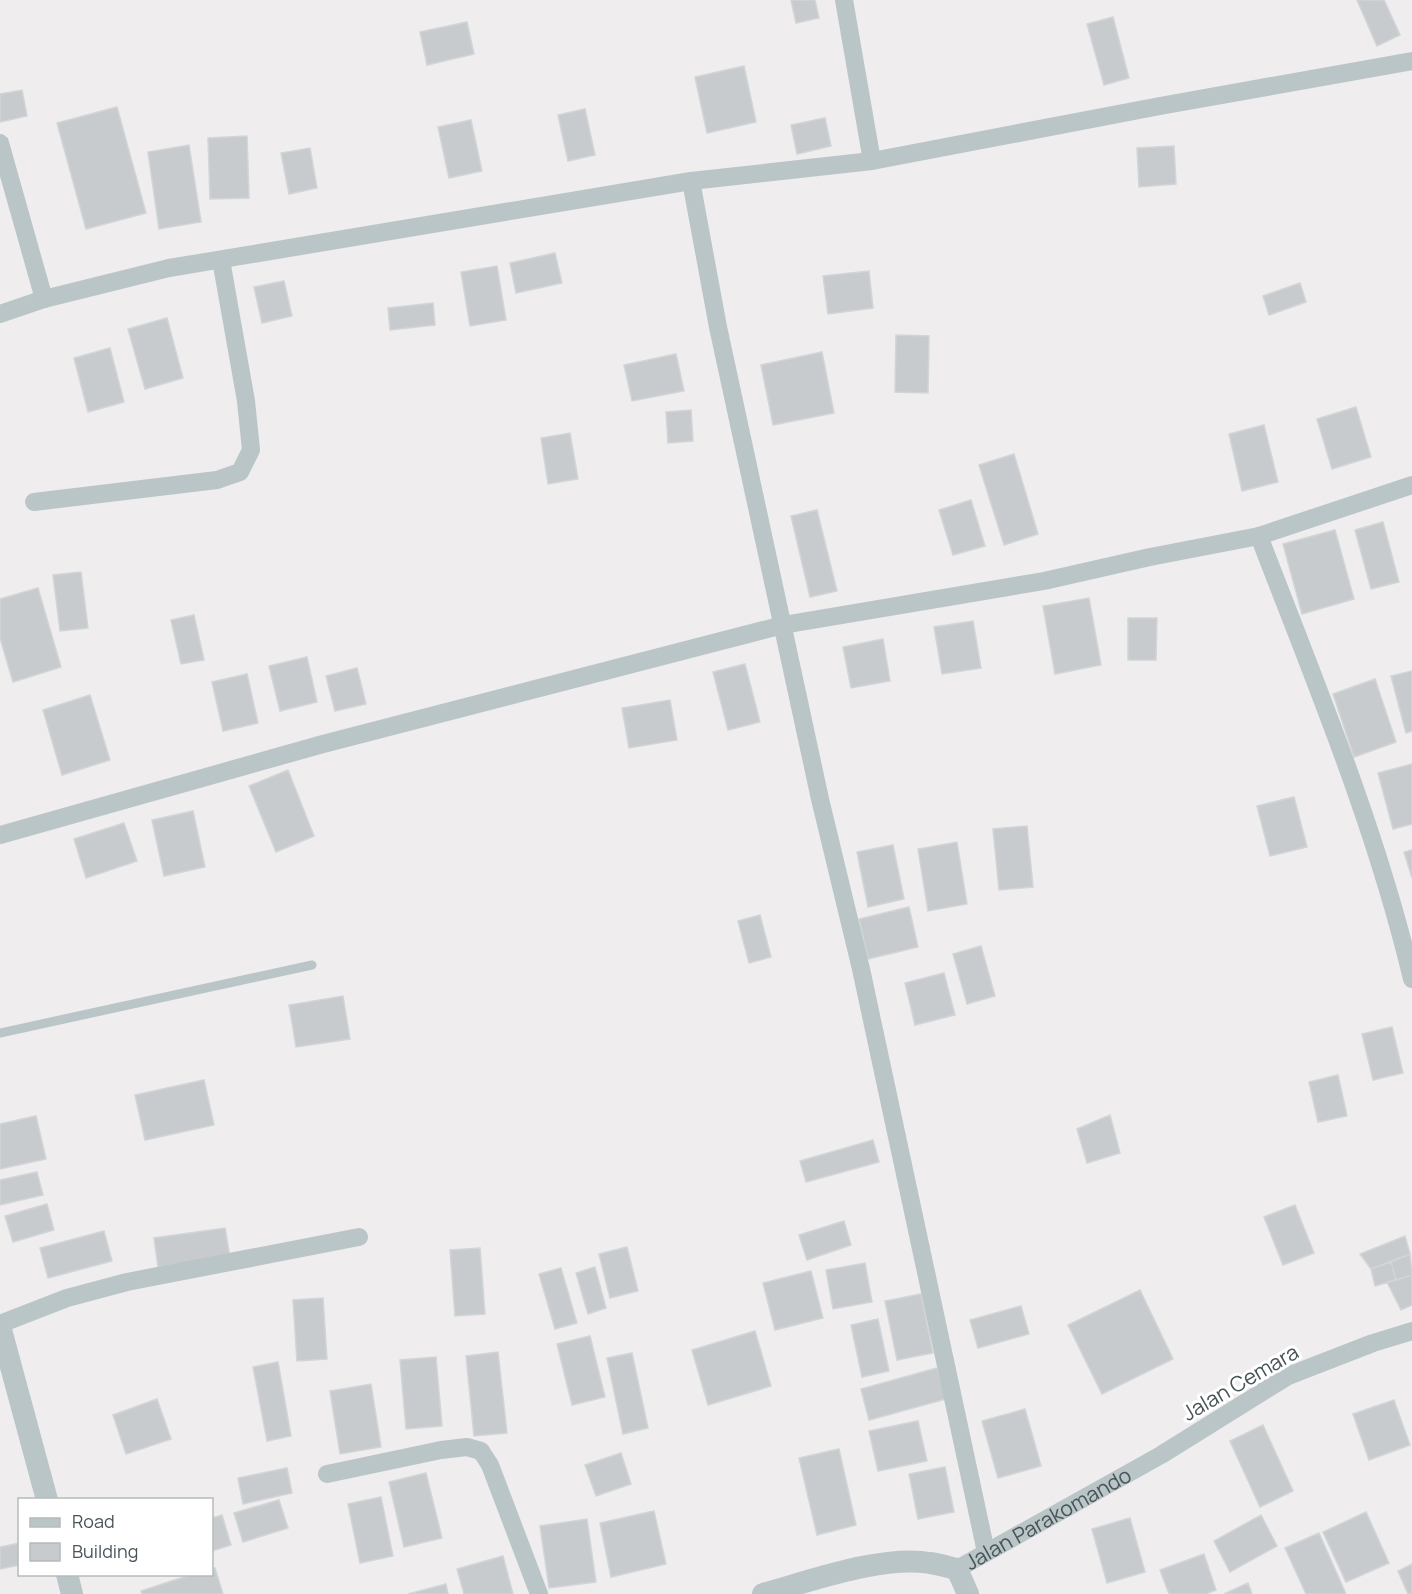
<svg xmlns="http://www.w3.org/2000/svg" width="1412" height="1594" viewBox="0 0 1412 1594" font-family="Manrope,sans-serif">
  <style>
    .building { fill: #c7cbce; stroke: #d1d5d8; stroke-width: 1.5 }
    .lines { fill: none; stroke-linecap: round; stroke-linejoin: round }
    .service { stroke: #bac5c8; stroke-width: 9 }
    .minor { stroke: #bac5c8; stroke-width: 18 }
    .tertiary { stroke: #bac5c8; stroke-width: 22 }
    .labels { text-anchor: middle; dominant-baseline: central; stroke-width: 6; stroke-linejoin: round; paint-order: stroke }
    .street-label { font-size: 21px; fill: #475458; stroke: #fff }
  </style>
  <rect width="100%" height="100%" fill="#efeded"/>
  <path class="building" d="M791,0h24l4,18 -23,5z
    M1357,0h27l16,35 -23,11z
    M1113,17l16,61 -25,7 -17,-61z
    M467,22l7,32 -47,11 -7,-33z
    M744,66l12,56 -49,11 -12,-56z
    M22,90l5,26 -27,6v-28z
    M117,107l29,106 -60,16 -29,-106z
    M585,109l10,46 -27,6 -10,-46z
    M825,118l6,28 -34,8 -6,-29z
    M471,120l11,51 -33,7 -11,-51z
    M247,136l2,62 -39,1 -2,-61z
    M189,145l12,77 -42,7 -11,-77z
    M1174,146l2,38 -37,3 -2,-39z
    M310,148l7,40 -28,6 -8,-41z
    M555,253l7,30 -46,10 -6,-30z
    M497,266l9,54 -36,6 -9,-54z
    M869,271l4,37 -45,6 -5,-38z
    M284,281l8,35 -30,7 -8,-36z
    M1300,283l6,19 -37,13 -6,-19z
    M433,303l2,22 -45,5 -2,-22z
    M167,318l16,60 -38,11 -17,-60z
    M896,335l33,1 -1,57 -33,-1z
    M110,348l14,54 -36,10 -14,-54z
    M822,352l12,61 -61,12 -12,-60z
    M676,354l8,37 -52,10 -8,-36z
    M1356,407l15,50 -39,12 -15,-50z
    M691,410l2,31 -25,2 -2,-31z
    M1264,425l14,57 -36,9 -13,-57z
    M570,433l8,46 -30,5 -7,-46z
    M1014,454l24,80 -34,11 -25,-80z
    M971,500l14,46 -32,9 -14,-45z
    M817,510l20,81 -27,6 -19,-81z
    M1383,522l16,60 -28,7 -16,-59z
    M1335,530l19,69 -52,15 -19,-70z
    M81,572l7,56 -28,3 -7,-56z
    M38,588l23,79 -48,15 -13,-44v-39z
    M1089,598l12,67 -46,9 -12,-68z
    M194,615l10,45 -23,4 -10,-44z
    M1128,618h29l-1,42h-28z
    M973,621l8,47 -39,6 -8,-47z
    M883,639l7,42 -39,7 -8,-41z
    M307,657l10,45 -37,9 -11,-45z
    M745,664l15,58 -32,8 -15,-58z
    M357,668l9,36 -31,7 -9,-35z
    M1412,671v60l-6,2 -15,-57z
    M247,674l11,49 -35,8 -11,-49z
    M1375,679l21,63 -42,15 -21,-63z
    M90,695l20,65 -48,15 -19,-65z
    M670,700l7,40 -48,8 -7,-40z
    M1412,764v60l-19,5 -15,-56z
    M288,770l26,66 -38,16 -27,-66z
    M1294,797l13,50 -37,9 -13,-50z
    M193,811l12,56 -41,9 -12,-56z
    M124,823l13,38 -51,17 -12,-39z
    M1027,826l6,61 -34,3 -6,-61z
    M957,842l10,62 -39,7 -10,-62z
    M893,845l11,54 -36,8 -11,-55z
    M1412,850v28l-8,-26z
    M909,907l9,40 -50,12 -9,-40z
    M760,915l11,42 -22,6 -11,-42z
    M981,946l14,50 -28,8 -14,-50z
    M944,973l11,42 -40,10 -10,-42z
    M343,996l7,43 -54,8 -7,-42z
    M1392,1027l11,46 -30,7 -11,-46z
    M1338,1075l9,41 -29,6 -9,-40z
    M204,1080l10,45 -69,15 -10,-45z
    M1110,1115l10,38 -33,10 -10,-34z
    M36,1116l10,43 -46,10v-45z
    M873,1140l6,22 -73,20 -6,-21z
    M37,1172l6,23 -43,10v-25z
    M47,1204l7,26 -41,12 -8,-26z
    M1295,1205l19,48 -31,12 -19,-48z
    M844,1221l7,24 -44,15 -8,-25z
    M225,1228l5,29 -72,10 -4,-29z
    M104,1231l8,30 -64,17 -8,-30z
    M1405,1236l5,18 -39,15 -11,-15z
    M627,1247l11,44 -28,7 -11,-44z
    M480,1248l5,66 -30,2 -5,-66z
    M1410,1254l2,21 -16,5 -5,-18z
    M1391,1262l5,18 -21,6 -4,-17z
    M865,1263l7,39 -39,7 -7,-39z
    M595,1267l11,41 -18,6 -12,-41z
    M561,1268l16,55 -22,6 -16,-55z
    M811,1271l12,47 -48,12 -12,-47z
    M1412,1275v30l-11,5 -14,-28z
    M1140,1290l33,69 -71,35 -34,-69z
    M921,1294l12,59 -36,7 -12,-59z
    M323,1298l4,61 -30,2 -4,-61z
    M1021,1306l8,28 -51,14 -8,-28z
    M878,1319l11,52 -27,6 -11,-52z
    M755,1331l16,55 -63,19 -16,-55z
    M590,1336l15,61 -33,8 -15,-61z
    M498,1352l9,81 -33,3 -8,-80z
    M632,1353l16,75 -25,6 -16,-76z
    M436,1357l6,69 -36,3 -6,-69z
    M278,1362l13,74 -24,5 -14,-74z
    M937,1368l9,31 -77,21 -8,-31z
    M371,1384l10,63 -41,7 -10,-63z
    M157,1399l14,40 -45,15 -13,-39z
    M1394,1400l16,45 -41,15 -16,-46z
    M1025,1409l16,57 -43,12 -16,-57z
    M918,1421l9,40 -49,10 -9,-40z
    M1263,1425l30,66 -33,16 -30,-66z
    M839,1449l17,76 -39,10 -18,-77z
    M621,1453l10,31 -35,12 -11,-31z
    M945,1467l9,45 -36,7 -9,-45z
    M287,1468l5,25 -49,11 -5,-26z
    M426,1473l16,65 -38,9 -15,-65z
    M381,1497l12,59 -33,7 -12,-59z
    M279,1500l9,28 -45,14 -9,-29z
    M654,1511l12,53 -55,13 -11,-54z
    M1366,1512l23,51 -43,19 -23,-50z
    M222,1515l9,30 -19,6v-33z
    M1261,1515l16,31 -47,26 -16,-31z
    M1130,1518l15,54 -38,11 -15,-54z
    M587,1519l9,63 -47,6 -9,-62z
    M1319,1533l27,61h-40l-21,-46z
    M20,1543v22l-20,4v-22z
    M1204,1554l12,36 -10,4h-37l-9,-24z
    M503,1556l10,38h-49l-7,-25z
    M1412,1564v30h-4l-10,-23z
    M215,1568l8,26h-81l-1,-3 52,-17h19v-5z
    M1248,1583l4,11h-28z
    M446,1584l2,10h-40z"/>
  <g class="lines">
    <path class="service" d="M0,1033l312,-68"/>
    <g class="minor">
      <path d="M844,0l28,161"/>
      <path d="M0,143l44,156"/>
      <path d="M691,181l27,146 102,472 41,170 125,583"/>
      <path d="M0,314l44,-15 125,-31 522,-87 181,-20 288,-55 252,-45"/>
      <path d="M34,502l183,-22 23,-8 11,-22 -5,-49 -25,-141"/>
      <path d="M1259,536c56,146 117,291 153,443"/>
      <path d="M0,835l323,-91 460,-119 261,-44 106,-24 109,-21 153,-51"/>
      <path d="M0,1324l67,-26 60,-16 232,-45"/>
      <path d="M327,1474l114,-24 26,-3 14,4 9,14 49,129"/>
      <path id="s1" d="M957,1569l204,-114 127,-79 85,-33 39,-12"/>
    </g>
    <path class="tertiary" d="M0,1326l47,174
      M67,1574l5,20
      M763,1594c48,-13 118,-39 167,-31 9,1 18,4 27,6l11,25"/>
  </g>
  <g class="labels">
    <g class="street-label">
      <text transform="translate(1240 1382) rotate(-30)">Jalan Cemara</text>
      <text stroke="none"><textPath href="#s1" startOffset="104">Jalan Parakomando</textPath></text>
    </g>
  </g>
  <rect x="18" y="1498" width="195" height="78" fill="#ffffff" stroke="#b5bbbc" stroke-width="1.5"/>
  <rect x="30" y="1518" width="30" height="9" fill="#bac5c8" stroke="#b5bbbc" stroke-width="1.5"/>
  <text x="72" y="1528" font-size="18" fill="#475458">Road</text>
  <rect x="30" y="1543" width="30" height="18" fill="#c7cbce" stroke="#b5bbbc" stroke-width="1.5"/>
  <text x="72" y="1558" font-size="18" fill="#475458">Building</text>
</svg>
